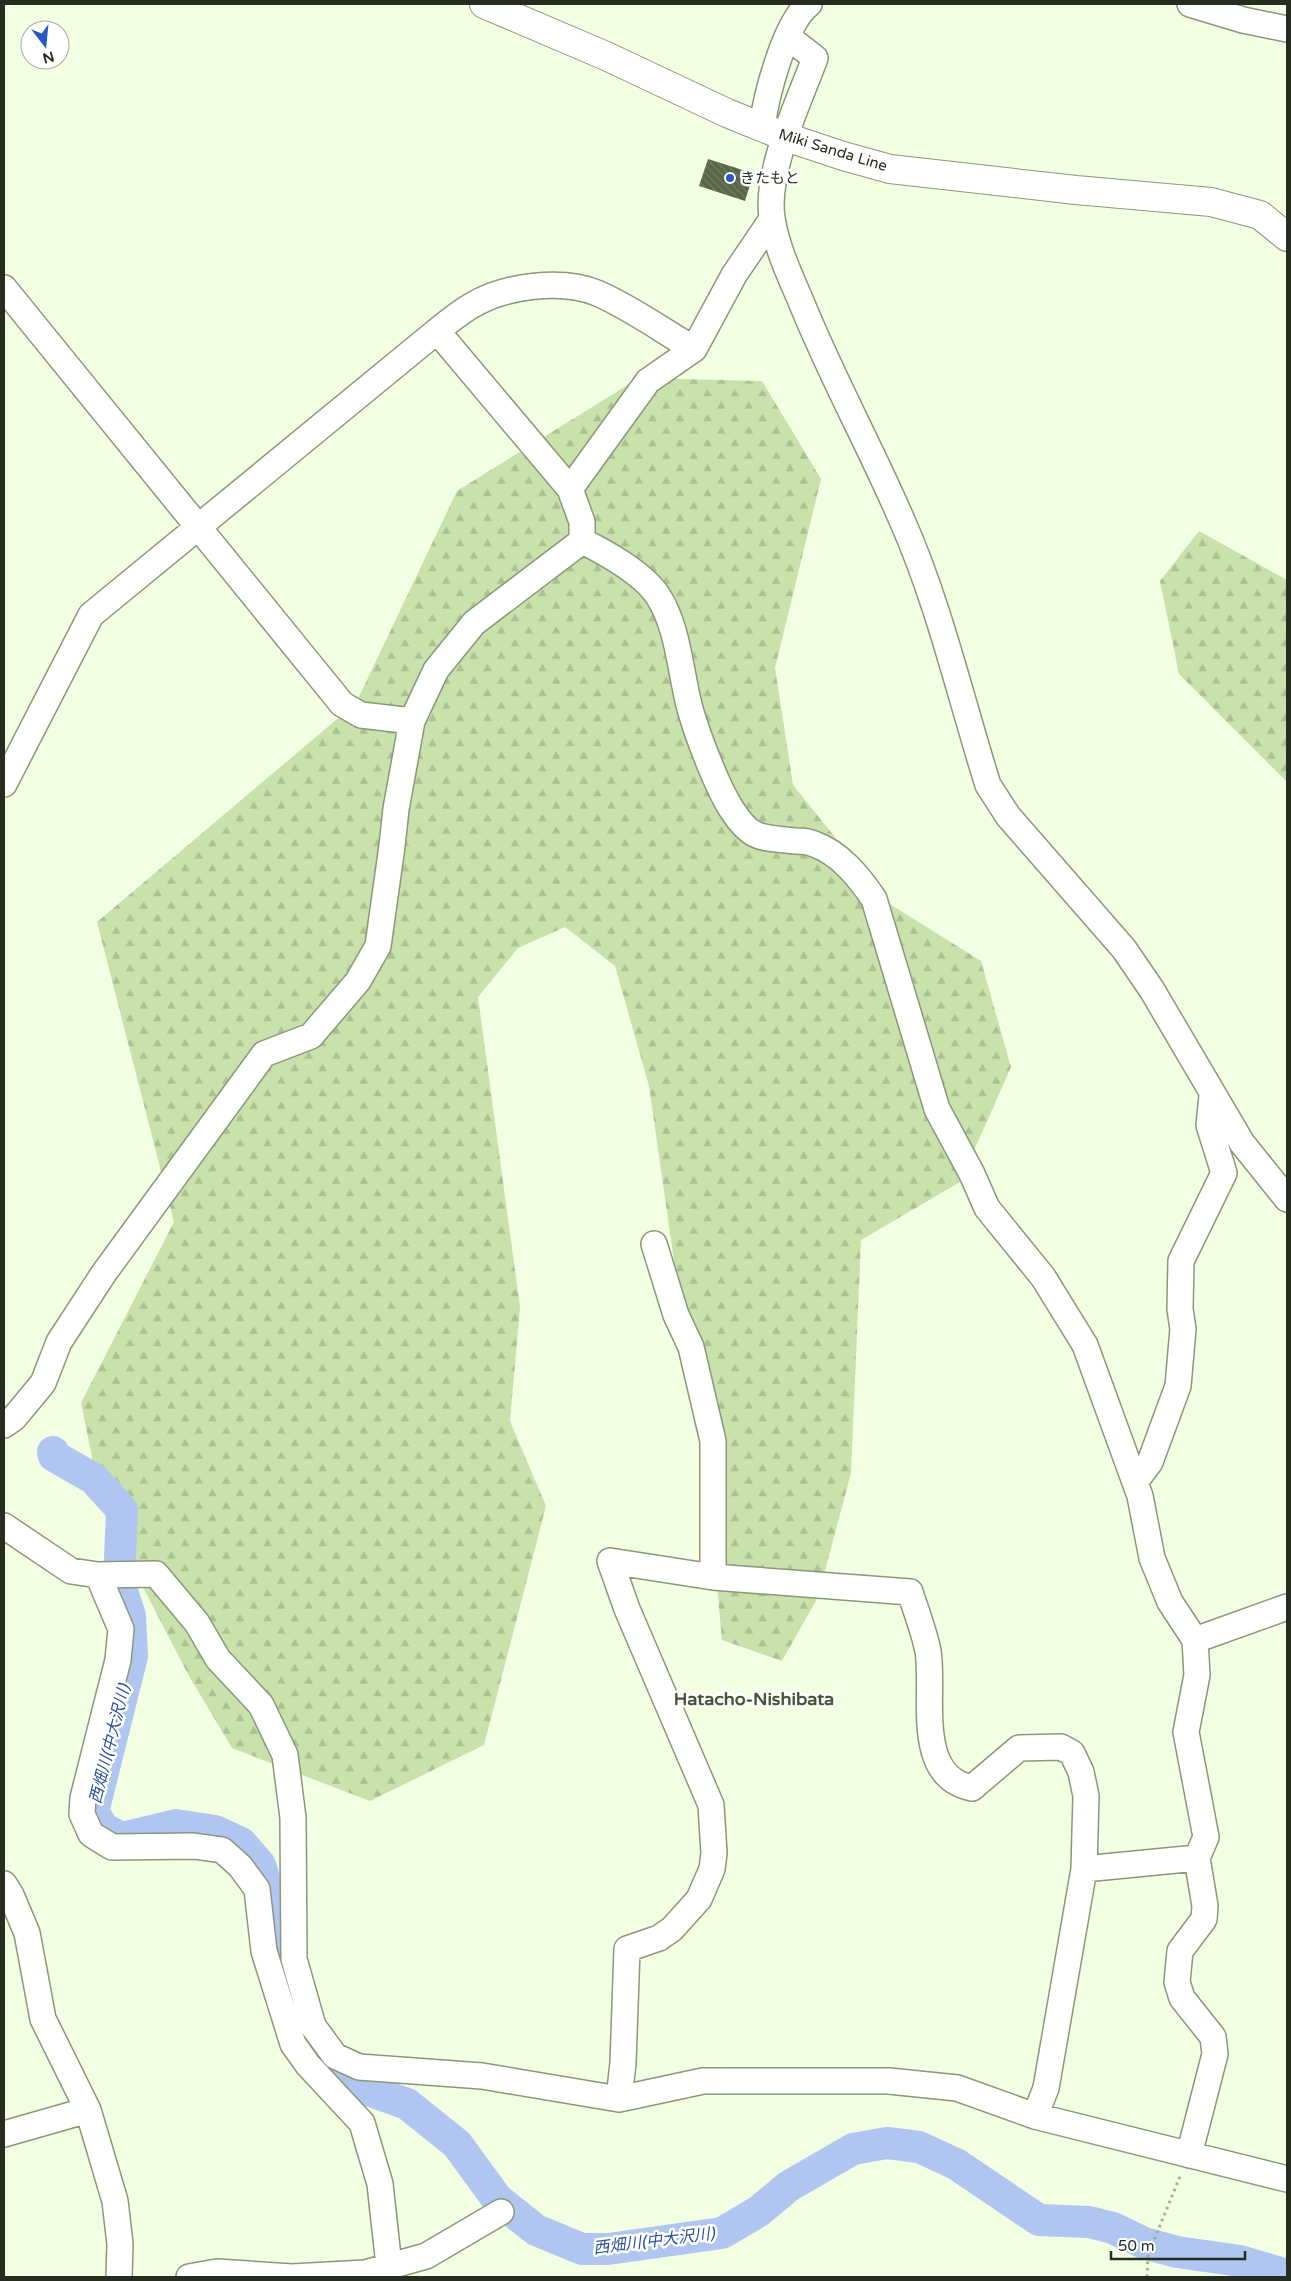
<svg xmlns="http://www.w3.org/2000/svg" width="1291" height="2281" viewBox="0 0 1291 2281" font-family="'Varela Round','Noto Sans JP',sans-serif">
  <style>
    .forest { fill: url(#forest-firs) }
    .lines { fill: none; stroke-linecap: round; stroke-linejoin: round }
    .river { stroke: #b0c6f1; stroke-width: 32 }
    .building { fill: url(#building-back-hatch) }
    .minor-casing { stroke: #8a9878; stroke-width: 28 }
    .major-casing { stroke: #8a9878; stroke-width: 30 }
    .path { stroke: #a1ab95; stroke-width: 3; stroke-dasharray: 2.5 4; stroke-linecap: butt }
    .minor { stroke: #fff; stroke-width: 25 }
    .major { stroke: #fff; stroke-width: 28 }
    .poi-dot { fill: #2758c6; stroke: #fff; stroke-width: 2 }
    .labels { text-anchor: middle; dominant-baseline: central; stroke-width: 5; stroke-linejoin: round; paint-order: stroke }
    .street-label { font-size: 15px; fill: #262c1f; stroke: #fff }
    .poi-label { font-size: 15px; fill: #262c1f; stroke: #fff; text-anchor: start }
    .water-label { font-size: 16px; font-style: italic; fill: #294fa1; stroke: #fff }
    .quarter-label { font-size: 18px; font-weight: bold; fill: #475436; stroke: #fff }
  </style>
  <defs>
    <pattern id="forest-firs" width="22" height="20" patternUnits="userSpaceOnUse" patternTransform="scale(1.25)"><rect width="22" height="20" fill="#c9e1ab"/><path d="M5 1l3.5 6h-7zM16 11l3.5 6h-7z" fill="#acc193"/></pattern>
    <pattern id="building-back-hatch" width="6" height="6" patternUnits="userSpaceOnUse" patternTransform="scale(1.25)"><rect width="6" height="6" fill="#586547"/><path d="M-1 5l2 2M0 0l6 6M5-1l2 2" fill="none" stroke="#727c64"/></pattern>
  </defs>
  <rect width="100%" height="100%" fill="#f2ffe3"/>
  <path class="forest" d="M639,378l123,3 59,98 -46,189 18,117 95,118 93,58 30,106 -51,115 -99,58 -10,233 -33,124 -36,64 -60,-21 -11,-120 -62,-434 -34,-120 -50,-39 -47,21 -40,49 42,310 -10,114 36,85 -62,239 -114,56 -138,-53 -43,-72 -86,-166 -22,-107 93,-181 -77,-300 259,-219 101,-212z
    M1199,531l88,49v202l-108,-108 -19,-93z"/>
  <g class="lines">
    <path class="river" d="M53,1452l1,4 40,23 28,31 -3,72 11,34 2,40 -39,156 11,17 18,9 54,-13 39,6 26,12 19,22 13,42 9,59 36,89 14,17 17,11 58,21 50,40 40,55 39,31 46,19h26l114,-16 37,-22 30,-25 64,-37 34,-6 32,4 37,17 83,56 50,2 24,6 31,15 33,9 63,9 47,14"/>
  </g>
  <path class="building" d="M708,159l41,13 -3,11 4,2 -5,16 -46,-15z"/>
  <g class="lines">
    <g class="minor-casing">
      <path id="minor" d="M1190,4l53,16 44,9
        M788,37l27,21c-16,44 -50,113 -43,160 4,27 17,56 28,81 30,75 69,145 101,219 38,85 59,178 87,267l20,31 116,133 28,41 90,153 45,56
        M762,127c4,-31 23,-105 47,-123
        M4,288l338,416 19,11 51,6
        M437,331l133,158
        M582,541c23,11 62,33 76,55 20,31 22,73 31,109 7,27 28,82 43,105 20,31 29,27 63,31 6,0 13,0 19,3 26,9 45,33 60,55l63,210 35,65 15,34 56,69 42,68 55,151 12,62 18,44 25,38 2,35 -11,57 20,105 -9,21 8,48 -1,13 -24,32 -3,31 5,16 31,39 2,17 -26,101
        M582,541v-19l-12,-33 78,-108 46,-32 40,-74 38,-56
        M4,784l87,-169 346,-284c11,-9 22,-18 34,-25 32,-20 91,-28 126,-13 33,14 66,38 97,56
        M654,1244l22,71 15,32 22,94v136
        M4,1425l10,-7 29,-35 16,-41 45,-69 160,-219 47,-18 47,-55 20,-35 14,-100 4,-37 16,-88 24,-51 38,-47 108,-82
        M1135,1482l15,-20 28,-76 5,-57 -3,-20 1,-48 43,-88 -15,-48 3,-29
        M4,1526l67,45 27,4 23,54 -3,31 -35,138 -1,16 9,20 21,13 82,-1 28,4 18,16 17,23 7,62 29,93 15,21 54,58 18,61 9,82
        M98,1575l58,-1 41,49 21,36 43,46 24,50 8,63 1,141 19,67 22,30 24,11 123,9 137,23 84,-18h186l68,7 78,28 252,63
        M1195,1640l92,-33
        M1084,1869l113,-11
        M4,1884l7,11 16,38 16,86 45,91 27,91 5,43 -1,33
        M619,2099l4,-36 4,-114 32,-11 13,-9 27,-30 13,-30 2,-16 -3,-48 -84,-196 -17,-48 103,16 197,15c6,19 14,39 18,59 7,43 -15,125 44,137l47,-40 42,-1 11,6 9,19 5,24 -2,73 -38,219 -11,28
        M4,2134l84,-24
        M189,2277l28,-5 75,5 73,-4 61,-17 75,-44"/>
    </g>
    <g class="major-casing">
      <path id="major" d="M484,4l122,52 121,57 59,24 57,19 47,13 186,21 135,12 49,13 27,22"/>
    </g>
    <path class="path" d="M1147,2277l1,-22 33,-81"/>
    <use href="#minor" class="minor"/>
    <use href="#major" class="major"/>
  </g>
  <circle class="poi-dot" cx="730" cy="178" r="5"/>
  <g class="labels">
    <g class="street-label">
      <text transform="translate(833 150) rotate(17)">Miki Sanda Line</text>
    </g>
    <g class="poi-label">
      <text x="740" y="178">きたもと</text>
    </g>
    <g class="water-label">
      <text transform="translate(110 1744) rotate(-76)">西畑川(中大沢川)</text>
      <text transform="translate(654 2241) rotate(-7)">西畑川(中大沢川)</text>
    </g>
    <g class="quarter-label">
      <text x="754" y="1699">Hatacho-Nishibata</text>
    </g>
  </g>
  <rect width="1291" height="2281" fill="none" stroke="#262c1f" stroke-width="10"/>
  <g transform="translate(45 45) rotate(164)"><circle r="24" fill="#ffffff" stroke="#a8aba5"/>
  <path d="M0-4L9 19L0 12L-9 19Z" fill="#2758c6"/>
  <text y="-8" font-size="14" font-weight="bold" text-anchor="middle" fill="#262c1f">N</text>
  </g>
  <path d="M1111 2251v8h134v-8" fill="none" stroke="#262c1f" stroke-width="2.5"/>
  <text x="1118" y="2251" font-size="15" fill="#262c1f" stroke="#ffffff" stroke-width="4" paint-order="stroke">50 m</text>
</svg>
